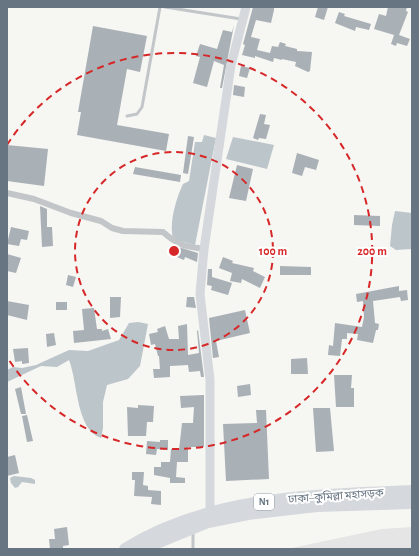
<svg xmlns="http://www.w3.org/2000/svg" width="419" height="556" viewBox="0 0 419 556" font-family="'Alegreya Sans','Noto Sans Bengali',sans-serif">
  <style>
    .built { fill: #e4e5e4 }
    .water { fill: #bcc5ca }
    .building { fill: #a9b0b6 }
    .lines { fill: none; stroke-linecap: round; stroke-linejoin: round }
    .lane { stroke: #c2c6c9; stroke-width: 3 }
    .street { stroke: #c2c6c9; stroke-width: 6 }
    .secondary { stroke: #d5d8dc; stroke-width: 9 }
    .highway { stroke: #d5d8dc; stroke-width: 12 }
    .ring { fill: none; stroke: #d62828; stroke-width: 2; stroke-dasharray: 7 5 }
    .labels { text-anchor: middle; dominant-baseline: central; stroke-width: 4; stroke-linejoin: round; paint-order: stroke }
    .shield { fill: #fff; stroke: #959ea8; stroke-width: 1 }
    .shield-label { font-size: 10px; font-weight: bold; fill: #677582 }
    .street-label { font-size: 11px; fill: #677582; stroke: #fff }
    .centre { fill: #d62828; stroke: #fff; stroke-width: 2 }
    .ring-label { font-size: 12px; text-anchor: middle; font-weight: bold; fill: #d62828; stroke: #fff; stroke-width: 4; stroke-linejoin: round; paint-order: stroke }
  </style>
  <rect width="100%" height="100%" fill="#f6f6f3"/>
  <path class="built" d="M412,527v22h-125l95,-20z"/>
  <path class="water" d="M204,135l12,3 -21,107 -22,-6c-4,-17 3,-40 10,-55l6,-3 6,-39h7z
    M233,137l41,8 -7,24 -41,-10z
    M395,211l17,2v36l-16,1 -6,-4 2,-21z
    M138,322l10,2 -8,42 -12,13 -21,6 -4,17v26l-2,10c-25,-8 -23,-55 -32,-78l-12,7 -16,-1 -34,16v-12l6,-3 9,1 14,-3 33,-15 19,1 31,-11 10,-17z
    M14,476l17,2 4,2v4l-13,-2 -4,5 -3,1 -4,-5 -1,-5z"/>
  <path class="building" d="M253,7h21v3l-3,13 -15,-3 -5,17 9,2 -3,11 13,3 2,-7 6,1 2,-5 6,2 -1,2 12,3v2l15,1 -2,19 -2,1 -13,-6 1,-4 -14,-3v1l-8,-2 -1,4 -18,-6v2l-13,-3 3,-10 -2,-1z
    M318,7h10l-4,13 -9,-3z
    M388,7h19l-1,4 2,1 -9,23 11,4 -3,7 -10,-3 -1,3 -5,-2 3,-9 -20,-6 5,-15 7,2z
    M339,12l6,2 -1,2 27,8 -2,6 -13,-3 -1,4 -20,-8z
    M234,25l-12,63h-2l4,-23 -10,-4 -7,26 -14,-4 7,-26 -4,-1 4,-12 17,5 6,-19 9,2z
    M93,26l54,10 -7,36 -13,-3 -10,56 52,9 -3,17 -89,-16 4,-23h-3z
    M241,66l9,2 -3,10 -8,-2z
    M234,85l11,2 -1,10 -11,-2z
    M260,114l6,1 -2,9 6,1 -4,14 -7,-1 -1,2 -5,-2z
    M188,136l6,1 -6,37 -5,-1z
    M7,145l41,4 -4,37 -37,-5z
    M297,153l22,7 -3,10 -11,-3 -3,9 -10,-3z
    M237,165l16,4 -7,32 -17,-3z
    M135,167l46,8 -1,7 -47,-8z
    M40,206l7,3v18h5l1,19 -11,1z
    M354,215l26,1v10l-26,-1z
    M11,227l18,4 -2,9 -6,-1 -2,7 -12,-2z
    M175,246l23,7 -1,9 -12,-5 -1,3 -12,-5z
    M7,254l14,4 -5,15 -9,-2z
    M223,257l10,4 -1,2 22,5 -1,3 12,6 -5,11 -18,-9 -1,4 -11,-2 2,-8 -13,-5z
    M280,266l31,1v8h-31z
    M208,269h4v8l20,6 -4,12 -17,-5 1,-4 -5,-1z
    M68,275l8,2 -3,10 -7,-2z
    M399,286v5l8,-1 1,10 -7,1 -1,-4 -27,4 2,22 4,1 -1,6h-2l-3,13 -16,-3 1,-6 -11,-1v6h-5l-2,17 -12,-1 1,-10 4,1 2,-23 27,4 2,-10 -1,-16 -6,1 -1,-8z
    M110,297h11l-1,20 -10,1z
    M187,297h7l2,11 -10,-1z
    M7,301l22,4 -2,15 -20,-5z
    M56,302h11v8h-11z
    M94,308l3,21h5v2l6,-2 3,10 -37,4 -1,-12 11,-1 -2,-21z
    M245,310l5,23 -34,8 3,16 -6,1 -4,-40z
    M187,324l1,31 11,-2 -2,-22 1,-1 6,47h-3l-1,-6 -11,1 -1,-7 -18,1v11l-16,1 -1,-9h7l-1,-13h-1l-3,-12 -4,1 -2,-11 9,-2 -1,-3 8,-3 4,13h10l-1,-13z
    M54,333l2,12 -9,2 -1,-13z
    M28,348l1,15 -7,1v-3l-7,1 -2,-13z
    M307,358l1,16h-17v-15z
    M334,375h18l-1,13h3v19h-18z
    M250,384l1,11 -13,2 -1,-11z
    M21,387l5,27h-5l-6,-25z
    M204,395v52h-16v15h-11l-1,15 9,1v5h-15v-5l-16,-3v-8h7v-5h9l1,-13 8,1 3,-27h11l1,-16 -13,1 -1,-12z
    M138,405l16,1 -1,16h-6l-1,14h-18l-1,-29 11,1z
    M313,408h17l4,43 -18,1z
    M256,410h10l3,69 -43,2 -3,-57 34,-1z
    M27,415l6,26 -6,1 -5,-26z
    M160,440h8v10l-11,-1 -1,6 -10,-1 1,-13 13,1z
    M15,455l4,18 -12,3v-19z
    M132,472h12l-1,13 5,1v4l13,1v14l-10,-1 1,-7 -18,-1 1,-16h-3z
    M67,527l2,18 -6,1v3h-13l-1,-10h6l-1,-10z"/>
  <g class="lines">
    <path class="lane" d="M165,7l76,12
      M127,116l10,-2 5,-7 18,-100
      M193,531v18"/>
    <path class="street" d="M7,193l27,6 37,14 30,8 11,7 11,3 40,1c16,14 21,14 41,17"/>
    <path class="secondary" d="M210,511v-131l-10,-86 4,-45 27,-184 15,-58"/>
    <path class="highway" d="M125,549c85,-53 190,-54 287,-58
      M142,549l66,-27 40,-8 69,-8 95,-3"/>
  </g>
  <g class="ring">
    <circle cx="174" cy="251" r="99"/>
    <path d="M7 145A198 198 0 1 1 7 357"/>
  </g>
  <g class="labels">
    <rect class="shield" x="254" y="494" width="20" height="16" rx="3"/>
    <g class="shield-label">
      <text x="264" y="502">N1</text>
    </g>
    <g class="street-label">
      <text transform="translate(336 496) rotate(-4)">ঢাকা–কুমিল্লা মহাসড়ক</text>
    </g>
  </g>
  <circle cx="174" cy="251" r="6" class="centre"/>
  <g class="ring-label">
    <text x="273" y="255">100 m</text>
    <text x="372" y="255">200 m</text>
  </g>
  <rect width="419" height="556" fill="none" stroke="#677582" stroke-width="16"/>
</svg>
